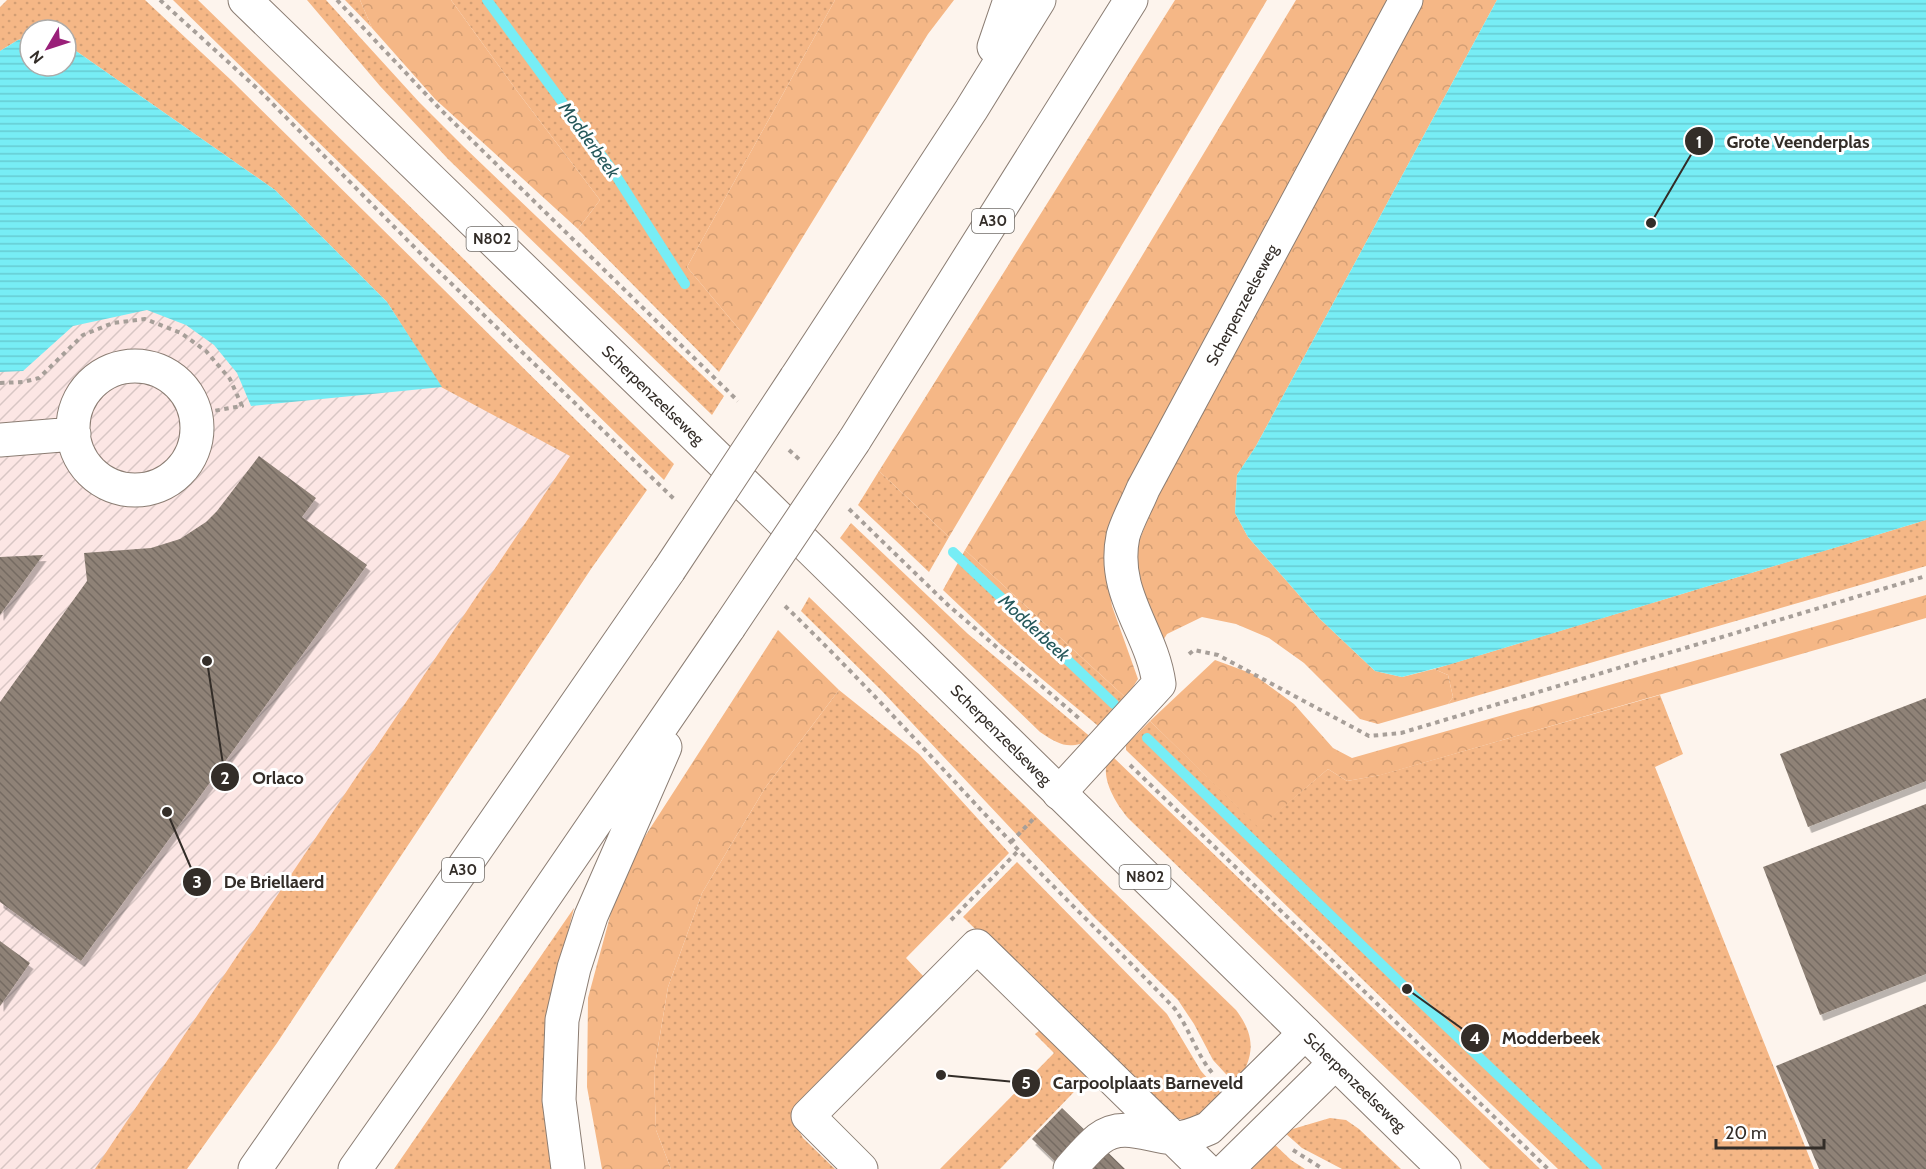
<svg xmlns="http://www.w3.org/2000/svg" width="1926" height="1169" viewBox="0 0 1926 1169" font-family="Cabin,sans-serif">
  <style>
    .industrial { fill: url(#industrial-furrows) }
    .grass { fill: url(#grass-dots) }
    .forest { fill: url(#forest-crowns) }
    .water { fill: url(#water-rules) }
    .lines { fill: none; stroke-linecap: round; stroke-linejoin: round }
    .stream { stroke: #77edf5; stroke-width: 10 }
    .building { fill: url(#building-back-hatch); filter: url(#shadow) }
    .minor-casing { stroke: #8b7d73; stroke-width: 35 }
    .major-casing { stroke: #8b7d73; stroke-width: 35 }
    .highway-casing { stroke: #8b7d73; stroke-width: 35 }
    .path { stroke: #a79f99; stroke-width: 4; stroke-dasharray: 4.5 4.5; stroke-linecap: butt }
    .minor { stroke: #fff; stroke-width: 33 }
    .major { stroke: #fff; stroke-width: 33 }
    .highway { stroke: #fff; stroke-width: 33 }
    .highway-bridge-casing { stroke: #8b7d73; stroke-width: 35; stroke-linecap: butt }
    .highway-bridge { stroke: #fff; stroke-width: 33 }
    .labels { text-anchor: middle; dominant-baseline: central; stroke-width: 6; stroke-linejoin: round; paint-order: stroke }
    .shield { fill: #fff; stroke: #706c68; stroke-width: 1.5 }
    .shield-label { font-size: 15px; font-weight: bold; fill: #332d28 }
    .street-label { font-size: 16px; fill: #332d28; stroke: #fff }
    .water-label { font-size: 18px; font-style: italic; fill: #25585b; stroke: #fff }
    .leader { fill: none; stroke: #332d28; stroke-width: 2 }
    .callout-dot { fill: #332d28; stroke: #fff; stroke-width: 2 }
    .mark-label { font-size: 18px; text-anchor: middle; font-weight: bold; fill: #fff }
    .callout-label { font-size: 18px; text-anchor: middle; font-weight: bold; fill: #332d28; stroke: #fff; stroke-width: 6; stroke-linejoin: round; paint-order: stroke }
  </style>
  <defs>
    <pattern id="industrial-furrows" width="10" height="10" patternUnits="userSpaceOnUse" patternTransform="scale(1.5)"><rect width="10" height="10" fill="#fce6e4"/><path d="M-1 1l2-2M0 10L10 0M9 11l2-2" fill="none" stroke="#d8c6c4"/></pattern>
    <pattern id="grass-dots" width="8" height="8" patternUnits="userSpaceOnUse" patternTransform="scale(1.5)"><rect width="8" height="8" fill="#f5b786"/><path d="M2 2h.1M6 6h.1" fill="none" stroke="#d29e74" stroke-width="1.8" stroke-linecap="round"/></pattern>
    <pattern id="forest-crowns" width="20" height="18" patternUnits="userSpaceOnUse" patternTransform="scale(1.5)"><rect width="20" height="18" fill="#f5b786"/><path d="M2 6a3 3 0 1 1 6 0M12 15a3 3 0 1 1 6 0" fill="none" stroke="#d29e74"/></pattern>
    <pattern id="water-rules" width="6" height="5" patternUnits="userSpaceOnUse" patternTransform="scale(1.5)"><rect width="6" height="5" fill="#77edf5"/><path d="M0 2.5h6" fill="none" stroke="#67ccd2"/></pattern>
    <pattern id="building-back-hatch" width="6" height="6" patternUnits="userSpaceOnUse" patternTransform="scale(1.5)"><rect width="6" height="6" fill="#8f8277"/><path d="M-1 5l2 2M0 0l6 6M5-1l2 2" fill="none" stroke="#756b62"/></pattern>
    <filter id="shadow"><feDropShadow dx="3.5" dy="6" stdDeviation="0" flood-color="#0004"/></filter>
  </defs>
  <rect width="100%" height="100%" fill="#fdf4ed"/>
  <path class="industrial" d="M144,305l297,82 131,69 -474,713h-98v-840z"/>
  <path class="grass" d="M7,0h138l86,80 416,410 -56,79 -314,474 -90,126h-92l475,-713 -129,-69 -54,-85 -112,-112 -209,-146v-14h-36v8l-12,2 -18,11v-44z
    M173,0h25l476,464 -10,16z
    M307,0h19l93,102 45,45 260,249 -12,19 -264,-256 -68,-73z
    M345,0h15l12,28z
    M451,0h384l-148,267 56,67 -24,38 -141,-143 22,-29 -83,-109z
    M879,471l70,66 -20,35 -71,-67z
    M1926,520v46l-478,138 5,-7 -5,-22 -14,-6z
    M851,523l117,111 125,105c-24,11 -32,7 -53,-7l-200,-194z
    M965,550l161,148 -23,32 -103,-86 -57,-54z
    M809,597l427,413c21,28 18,47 0,75l-23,-25 -19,-36 -16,-24 -85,-84 -212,-226 -80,-79z
    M839,690l80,64 90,99 -103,105 19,20 -128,149 6,11 32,31h-164l-15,-39 -2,-59 14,-84 34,-94 63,-105z
    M1660,695l23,59 -28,13 159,402h-256l-432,-419v-5l24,-24 109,106 69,-58 19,12 33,-6z
    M1111,755l429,414h-50l-360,-349c-13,-14 -34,-47 -19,-65z
    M1017,862l150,152 34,57 24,27 -10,10 -28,13 -23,-6 -201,-198z
    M574,908l-24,95 15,166h-171z
    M1040,1030l54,41 -94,98h-60l114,-116 -19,-19z
    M1330,1118l16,2 13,9 42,40h-59l-40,-21 -17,-15 1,-2z
    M1272,1142l19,18 14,9h-60z"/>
  <path class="forest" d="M360,0h91l66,91 83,109 -22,29 -143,-130 -63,-71z
    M835,0h119l-26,34 -185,300 -56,-67z
    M1175,0h92l-318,537 -70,-66z
    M1296,0h97l-288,562 7,44 26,73 -12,19 -161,-148z
    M1421,0h76l-241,446 -19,29 -2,38 13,24 72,82 55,52 27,6 32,-8 14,6 5,22 -5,7 -70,20 -18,-5 -56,-56 -35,-25 -33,-14 -34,-7 -35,17 -5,8 -15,-33 -12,-57 23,-60z
    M1926,595v23l-545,157 -34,6 -19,-12 -69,59 -109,-107 65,-61 38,14 41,30 39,44 19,10z
    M778,630l61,60 -74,98 -63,105 -34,94 -14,84 2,59 15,39h-69l-15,-82 1,-89 34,-126z"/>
  <path class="water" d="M1497,0h429v520l-478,145 -46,12 -27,-6 -55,-52 -72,-82 -13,-24 2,-38 19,-29z
    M30,38v28h36v-22l209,146 112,112 55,85 -191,19 -14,-33 -23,-28 -28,-20 -39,-15 -74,16 -50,45 -23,1v-321l18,-11z"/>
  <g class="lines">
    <path class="stream" d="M487,0l126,171 72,113
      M953,552l161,152
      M1147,738l260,251 190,180"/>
  </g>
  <path class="building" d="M259,456l57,42 -14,19 65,48 -286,396 -81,-59v-200l87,-121 -3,-28 67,-5 29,-9 26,-17 11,-11z
    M43,555l-43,60v-58z
    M1926,698v83l-118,46 -28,-73z
    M1926,804v170l-106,41 -57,-148z
    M0,941l30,22 -30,43z
    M1926,1004v165h-107l-43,-103z
    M1062,1108l63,61h-62l-31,-30z"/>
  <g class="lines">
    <g class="minor-casing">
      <path id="minor" d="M73 428a62 62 0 1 1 124 0a62 62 0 1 1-124 0Z
        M0,440l74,-6
        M1059,793l100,-109c-7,-53 -48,-90 -36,-148 4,-15 14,-32 20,-47l263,-489
        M861,1169l-53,-53 169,-170 228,223
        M1070,1169c9,-10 19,-22 29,-30 23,-18 49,-3 73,-1 13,1 25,-5 37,-10l96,-95
        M1227,1169l108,-106"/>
    </g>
    <g class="major-casing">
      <path id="major" d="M245,0l439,425 760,744"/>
    </g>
    <g class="highway-casing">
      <path id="highway" d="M994,47l16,-47
        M796,378l175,-268 68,-110
        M854,441l277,-441
        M255,1169l414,-599
        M355,1169l114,-162 260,-380
        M568,1169l-9,-69 3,-80 12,-52 17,-52 74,-169"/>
    </g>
    <path class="path" d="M160,0l100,91 167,169 247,239
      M337,0l102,108 299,293
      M0,383l23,-1 16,-4 44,-43 30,-12 32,-4 36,14 25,18 24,28 12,27 -46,8
      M789,450l12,11
      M849,509l99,96 133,115
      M785,606c78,75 150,155 224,234 54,58 112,112 166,169 15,21 22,47 39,66
      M1189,654l5,-4 24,5 151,81 32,-3 525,-157
      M1130,765l418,404
      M1011,842l24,-25
      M951,920l68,-70
      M1293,1150l30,19"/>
    <use href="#minor" class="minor"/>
    <use href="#major" class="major"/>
    <use href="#highway" class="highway"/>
    <g class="highway-bridge-casing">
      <path id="highway-bridge" d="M669,570l127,-192
        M729,627l125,-186"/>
    </g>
    <use href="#highway-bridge" class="highway-bridge"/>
  </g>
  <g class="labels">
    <g class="shield">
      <rect x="972" y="209" width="42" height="24" rx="4.5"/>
      <rect x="466.5" y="227" width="51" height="24" rx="4.5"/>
      <rect x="442" y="858" width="42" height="24" rx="4.5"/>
      <rect x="1119.5" y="865" width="51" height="24" rx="4.5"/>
    </g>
    <g class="shield-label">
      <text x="993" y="221">A30</text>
      <text x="492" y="239">N802</text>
      <text x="463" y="870">A30</text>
      <text x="1145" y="877">N802</text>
    </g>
    <g class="street-label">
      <text transform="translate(1242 305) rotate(-62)">Scherpenzeelseweg</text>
      <text transform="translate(653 395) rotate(44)">Scherpenzeelseweg</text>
      <text transform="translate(1001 735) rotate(45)">Scherpenzeelseweg</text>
      <text transform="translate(1355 1082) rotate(44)">Scherpenzeelseweg</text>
    </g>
    <g class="water-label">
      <text transform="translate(589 140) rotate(54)">Modderbeek</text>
      <text transform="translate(1034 628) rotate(43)">Modderbeek</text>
    </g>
  </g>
  <path class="leader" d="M1651 223L1699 141M207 661L225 777M167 812L197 882M1407 989L1475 1038M941 1075L1026 1083"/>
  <g class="callout-dot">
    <circle cx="1651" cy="223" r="6"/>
    <circle cx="207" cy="661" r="6"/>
    <circle cx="167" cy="812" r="6"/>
    <circle cx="1407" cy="989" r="6"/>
    <circle cx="941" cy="1075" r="6"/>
    <circle cx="1699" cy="141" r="15"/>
    <circle cx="225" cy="777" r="15"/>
    <circle cx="197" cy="882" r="15"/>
    <circle cx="1475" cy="1038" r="15"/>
    <circle cx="1026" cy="1083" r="15"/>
  </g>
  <g class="mark-label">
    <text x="1699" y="148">1</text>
    <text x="225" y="784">2</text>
    <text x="197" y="888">3</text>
    <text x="1475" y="1044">4</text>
    <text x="1026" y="1089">5</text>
  </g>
  <g class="callout-label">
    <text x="1798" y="148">Grote Veenderplas</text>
    <text x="278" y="784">Orlaco</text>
    <text x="274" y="888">De Briellaerd</text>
    <text x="1551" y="1044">Modderbeek</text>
    <text x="1148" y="1089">Carpoolplaats Barneveld</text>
  </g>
  <g transform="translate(48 48) rotate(231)"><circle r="28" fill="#ffffff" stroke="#adaba9" stroke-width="1.5"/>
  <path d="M0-4.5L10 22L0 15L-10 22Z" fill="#9a2079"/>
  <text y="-9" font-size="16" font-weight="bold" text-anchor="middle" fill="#332d28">N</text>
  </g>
  <path d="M1716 1139v9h108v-9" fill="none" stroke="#332d28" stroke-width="3"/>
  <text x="1725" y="1139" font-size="18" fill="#332d28" stroke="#ffffff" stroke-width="4.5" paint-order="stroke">20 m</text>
</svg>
